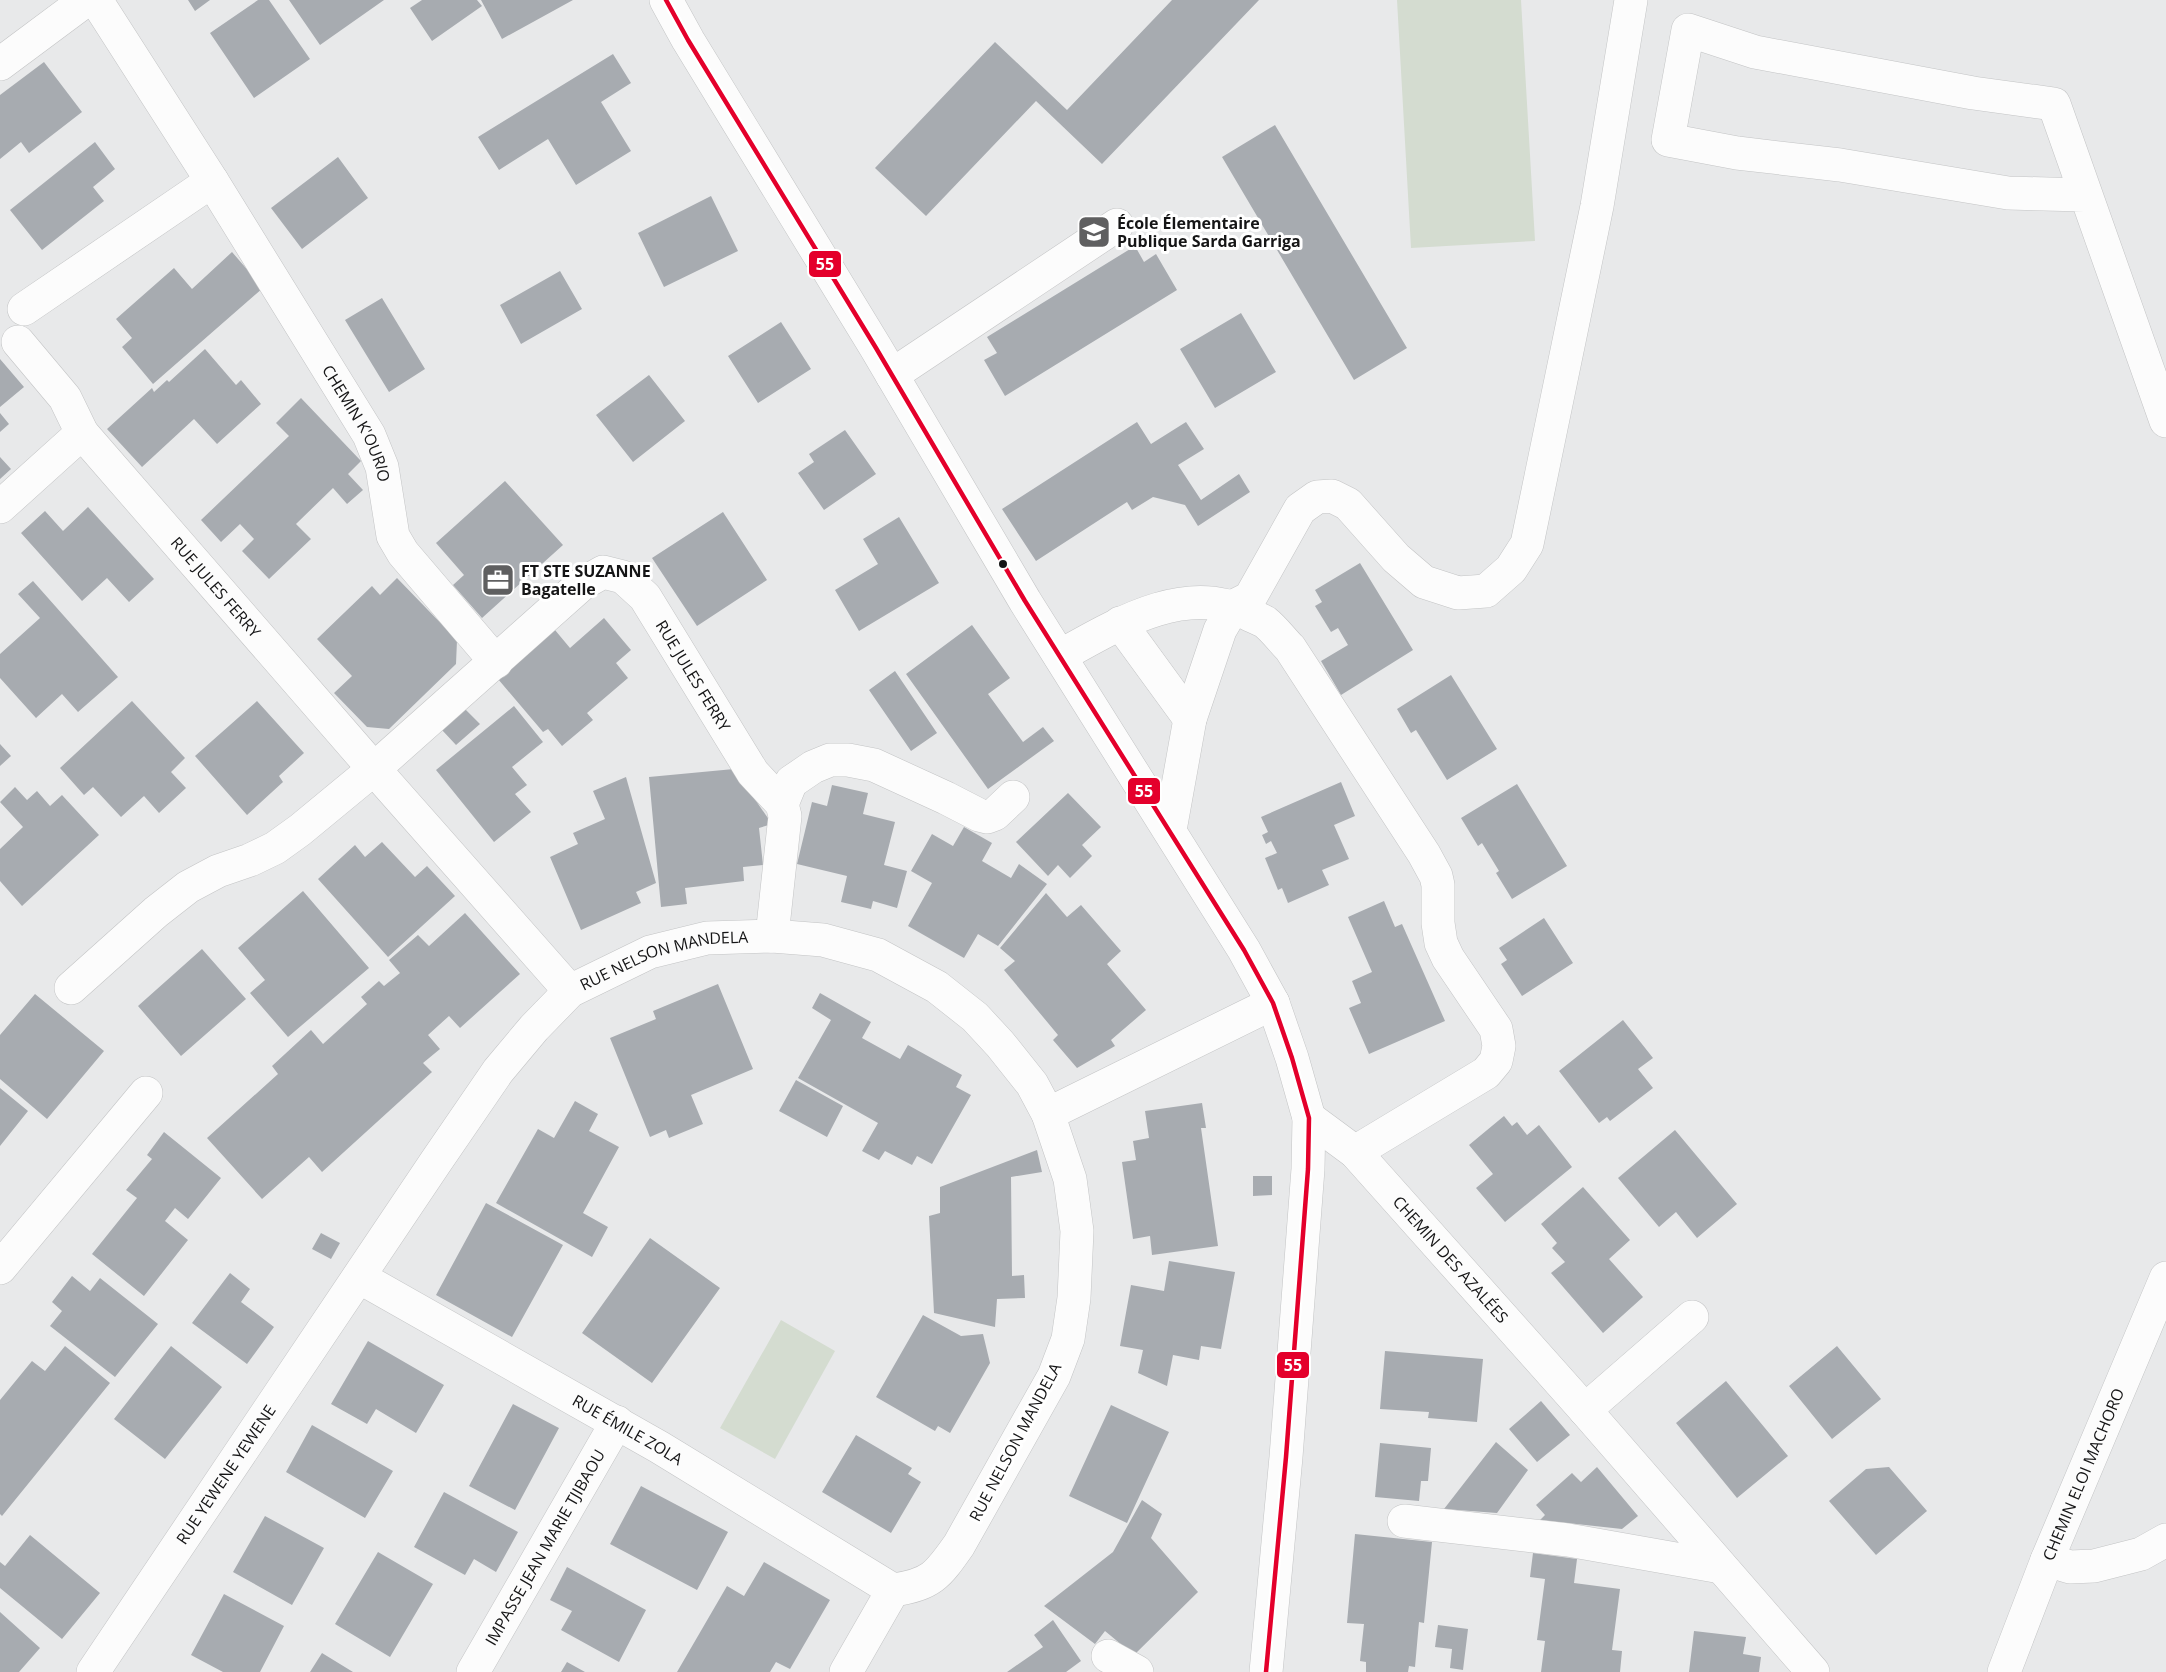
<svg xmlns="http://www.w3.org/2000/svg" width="2166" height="1672" viewBox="0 0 2166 1672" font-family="'Open Sans',sans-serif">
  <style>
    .green { fill: #d4dcd0 }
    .building { fill: #a7abb0 }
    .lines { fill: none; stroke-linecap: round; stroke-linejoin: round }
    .minor-casing { stroke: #c3c4c5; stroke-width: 34 }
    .major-casing { stroke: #c3c4c5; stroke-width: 34 }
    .minor { stroke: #fcfcfc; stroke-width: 33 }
    .major { stroke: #fcfcfc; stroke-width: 33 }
    .bus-1-casing { stroke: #fff; stroke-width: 9 }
    .bus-1 { stroke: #e4002b; stroke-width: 4.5 }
    .bus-dot { fill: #151516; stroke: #fff; stroke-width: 2 }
    .labels { text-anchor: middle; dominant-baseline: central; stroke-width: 6; stroke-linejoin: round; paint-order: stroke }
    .poi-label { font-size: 16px; font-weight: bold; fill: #151516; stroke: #fff; text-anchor: start }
    .street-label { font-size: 16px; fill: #151516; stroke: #fff }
    .line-badge { stroke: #fff; stroke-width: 2 }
    .badge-label { font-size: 16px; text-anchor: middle; font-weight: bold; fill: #fff }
  </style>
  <rect width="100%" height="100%" fill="#e8e9ea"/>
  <path class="green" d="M1397,0h124l14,241 -124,7z
    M781,1320l54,31 -60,108 -55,-31z"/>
  <path class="building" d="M188,0h22l-15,11z
    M258,0h11l41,59 -56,39 -44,-65z
    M289,0h95l-64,45z
    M422,0h55l5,6 -50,35 -22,-33z
    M481,0h92l-71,39z
    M1172,0h87l-157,164 -66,-63 -110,115 -51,-48 120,-126 72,68z
    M613,54l18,29 -30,19 30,49 -55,34 -28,-46 -49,31 -21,-33z
    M44,62l38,50 -53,41 -8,-11 -21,17v-64z
    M1275,125l132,223 -53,32 -132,-223z
    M95,142l20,27 -22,18 11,14 -62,49 -32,-40z
    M338,157l30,41 -66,51 -31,-41z
    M711,196l27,55 -74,36 -26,-54z
    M1135,246l9,16 12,-8 21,36 -172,106 -21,-36 13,-7 -10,-16z
    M232,252l31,36 -110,96 -31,-37 10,-9 -16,-19 58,-51 18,21z
    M560,271l22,38 -61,35 -21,-39z
    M382,298l43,71 -36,23 -44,-72z
    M1241,313l35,59 -61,36 -35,-59z
    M781,322l30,47 -53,34 -30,-47z
    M205,349l31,36 5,-5 20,24 -44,40 -23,-25 -52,48 -35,-38 45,-41 2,4 13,-12 2,2z
    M0,359l24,28 -24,20z
    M649,375l36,46 -52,41 -37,-47z
    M301,398l60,63 -13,13 15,16 -16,14 -14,-16 -37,36 15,15 -42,40 -27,-28 12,-12 -14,-15 -19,18 -20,-22 88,-84 -13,-13z
    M0,413l9,11 -9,8z
    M1137,422l14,22 35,-22 18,27 -26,16 23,35 38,-26 11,18 -52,34 -13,-21 -32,-8 -21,13 -5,-8 -91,59 -34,-52z
    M845,430l31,44 -52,36 -26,-37 16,-11 -5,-8z
    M0,457l11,12 -11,10z
    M505,481l58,64 -81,73 -29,-33 11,-10 -28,-32z
    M88,507l66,72 -25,23 -22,-24 -25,23 -61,-68 24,-22 18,20z
    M723,512l44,68 -70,46 -45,-68z
    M899,517l40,66 -80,48 -24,-41 43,-26 -15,-25z
    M1360,563l53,87 -72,45 -20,-34 27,-16 -10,-17 -7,4 -16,-26 7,-4 -7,-12z
    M397,578l60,62 -1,24 -67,65 -22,-2 -33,-34 18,-17 -35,-37 55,-53 8,9z
    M33,581l85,96 -40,35 -16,-18 -26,24 -36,-40v-24l40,-36 -22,-24z
    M604,618l27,32 -15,13 12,15 -41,35 6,7 -31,26 -14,-17 -5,3 -45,-53 57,-49 15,18z
    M972,625l38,53 -22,16 35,48 20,-15 11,14 -66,48 -82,-115z
    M895,671l42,62 -26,18 -42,-61z
    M1451,675l46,74 -50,31 -31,-50 -5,3 -14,-24z
    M132,701l53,57 -14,14 15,16 -27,25 -15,-17 -23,21 -28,-30 -9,8 -24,-27z
    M257,701l47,52 -25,23 4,6 -36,33 -52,-59z
    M514,706l29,36 -31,25 15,18 -12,9 16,18 -37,30 -58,-72z
    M465,709l15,15 -24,21 -14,-15z
    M0,744l11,12 -11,10z
    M734,769l38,55 -13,4 4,37 -20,2 1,14 -59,7 2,16 -26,3 -12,-130z
    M626,777l30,106 -20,9 5,11 -60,27 -31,-73 28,-13 -5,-11 32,-14 -12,-28z
    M1341,782l14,34 -21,9 15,34 -27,11 7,15 -41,18 -6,-15 -4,2 -13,-32 12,-5 -6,-12 -5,3 -4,-9 6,-3 -7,-15z
    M1517,784l50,82 -55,33 -16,-26 3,-2 -17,-28 -4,3 -17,-28z
    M832,785l36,8 -5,21 32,8 -11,43 23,6 -10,37 -24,-7 -2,8 -30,-7 6,-26 -50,-12 15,-62 15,4z
    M15,787l12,13 10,-9 13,15 12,-11 37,40 -77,71 -22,-25v-32l23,-22 -23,-25z
    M1068,793l33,34 -19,18 10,11 -22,22 -12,-13 -10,11 -32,-34z
    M964,827l28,16 -10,18 29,17 8,-14 28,20 -49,62 -20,-12 -14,24 -56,-32 24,-43 -21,-12 21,-37 21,12z
    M382,842l33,35 12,-11 28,30 -67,61 -70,-78 37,-34 10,12z
    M303,891l66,77 -81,69 -38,-44 15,-13 -27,-32z
    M1046,893l21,24 14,-12 40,46 -14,13 39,46 -35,30 4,6 -38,22 -24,-28 5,-5 -54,-65 11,-9 -15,-13z
    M1384,901l11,26 7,-3 43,97 -76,33 -20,-46 12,-5 -9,-22 20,-9 -24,-55z
    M465,913l55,61 -60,54 -11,-12 -21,19 12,14 -17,14 9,9 -110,100 -13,-15 -47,42 -55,-61 71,-64 -6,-8 39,-36 12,14 44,-40 -6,-7 18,-16 5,5 16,-13 -11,-13 29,-25 11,11z
    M1544,918l29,45 -51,33 -21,-32 6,-4 -8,-12z
    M202,949l44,50 -65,57 -43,-50z
    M718,984l35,85 -62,26 12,29 -34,14 -3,-8 -16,7 -40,-99 46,-19 -3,-8z
    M820,993l51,29 -9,16 38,21 8,-14 54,30 -6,12 15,8 -39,69 -15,-8 -5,9 -27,-14 -6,9 -17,-9 16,-28 -80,-45 33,-58 -19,-12z
    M35,994l69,57 -57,68 -47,-40v-44z
    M1623,1020l30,38 -15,11 15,19 -43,33 -3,-4 -8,6 -40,-52z
    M796,1080l47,26 -16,31 -48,-26z
    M0,1088l28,23 -28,35z
    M575,1101l23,13 -9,17 30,16 -36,66 25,14 -16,30 -96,-54 42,-74 16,9z
    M1202,1103l4,25h-5l17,118 -66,9 -2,-19 -17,3 -11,-77 14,-2 -3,-19 16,-3 -4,-27z
    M1504,1116l8,10 5,-4 10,13 12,-10 33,42 -67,55 -29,-34 17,-14 -24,-29z
    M1675,1130l62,74 -40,34 -21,-26 -17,15 -41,-49z
    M164,1132l57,46 -33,41 -13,-11 -10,13 23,19 -44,56 -52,-42 45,-56 -11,-8 26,-31 -5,-4z
    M1037,1150l5,22 -31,5 1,99 12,-1 1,23 -28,1 -2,28 -61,-14 -5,-97 11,-3v-26z
    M1253,1176h19v19l-19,1z
    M1583,1187l47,53 -21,19 34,38 -40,36 -52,-60 14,-11 -13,-14 5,-5 -16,-19z
    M486,1203l77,42 -51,92 -76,-42z
    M321,1233l19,10 -9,16 -19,-10z
    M650,1238l70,50 -68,95 -70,-50z
    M1169,1261l66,11 -14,77 -20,-3 -2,14 -26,-5 -6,31 -29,-13 5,-23 -23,-4 11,-61 33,6z
    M230,1273l20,16 -9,13 33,25 -27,37 -55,-41z
    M72,1276l18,15 10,-13 58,46 -43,53 -65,-51 12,-15 -10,-9z
    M923,1315l38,21 22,-2 7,29 -40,70 -12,-7 -3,5 -59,-34z
    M368,1341l76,44 -28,48 -40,-24 -9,15 -36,-20z
    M65,1346l45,37 -108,133 -2,-2v-114l32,-39 13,10z
    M171,1346l51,41 -57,72 -51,-40z
    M1837,1346l44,53 -49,40 -43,-53z
    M1385,1351l98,8 -6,63 -49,-4 1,-6 -49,-3z
    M1726,1381l62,75 -51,42 -61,-75z
    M1541,1401l29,34 -33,27 -28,-33z
    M513,1404l46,24 -44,82 -46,-24z
    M1111,1405l58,27 -42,91 -58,-27z
    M312,1425l81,46 -28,47 -79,-46z
    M856,1435l56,33 -4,6 13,8 -30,51 -69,-41z
    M1496,1442l32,28 -31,43 -53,-4z
    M1380,1443l51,5 -3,33h-7l-2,20 -44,-4z
    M1597,1467l41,49 -16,13 -82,-9 5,-5 -9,-10 36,-32 9,9z
    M1889,1467l38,44 -51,44 -47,-54 37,-32z
    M641,1486l87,46 -31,58 -87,-46z
    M444,1492l74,40 -22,40 -22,-13 -9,16 -51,-28z
    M1142,1500l20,14 -11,24 47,54 -64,63 -29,-24 -10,13 -51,-38 69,-54z
    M265,1516l59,32 -32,57 -59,-33z
    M1355,1534l77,8 -8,81 -5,-1 -4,45 -6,-1 -1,6h-42v-10l-6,-1 4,-37 -17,-1z
    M30,1535l70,58 -38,46 -62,-51v-26l5,4z
    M378,1552l55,32 -43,73 -55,-33z
    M1533,1553l44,6 -3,24 46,6 -8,61 10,1 -2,21h-79l4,-31 -8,-1 8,-61 -15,-2z
    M764,1562l66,38 -40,69 -14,-7 -6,10h-93l50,-86 17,10z
    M567,1567l79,43 -27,52 -58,-32 11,-19 -22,-11z
    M224,1594l60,32 -24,46h-37l-32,-17z
    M0,1612l40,36 -21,24h-19z
    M1053,1620l28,41 -15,11h-59l36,-25 -9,-12z
    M1438,1625l30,4 -5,41 -13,-2 2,-19 -17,-2z
    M1694,1631l52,6 -3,17 18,3 -2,15h-70z
    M322,1653l31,19h-43z
    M567,1662l18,10h-24z"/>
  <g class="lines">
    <g class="minor-casing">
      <g id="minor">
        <path id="s1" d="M96,0l116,181 157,254 13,32 11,69 10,17 93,109"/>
        <path d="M0,64l86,-64"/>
        <path d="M2085,195l-77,-2 -168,-28 -103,-12 -69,-13 20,-110 67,22 218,41 81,11 112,317"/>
        <path d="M24,309l188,-128"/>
        <path id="s2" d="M18,342l47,56 17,35 292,336 196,222"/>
        <path d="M892,375l225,-150"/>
        <path d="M0,507l82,-74"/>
        <path d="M1120,623l70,96"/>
        <path d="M1060,656c54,-30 126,-75 188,-42 6,3 12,5 17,8 9,7 17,18 25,26l134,206 12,22 2,9v38l3,20 7,15 48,71 3,17 -3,15 -10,12 -131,79"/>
        <path d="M782,804l9,-22 22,-15 17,-7h18l26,5 72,33 33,17 8,2 8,-3 18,-17"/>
        <path d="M1170,830l20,-111 30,-89 14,-24 16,-8 50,-89 17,-12 15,-1 16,8 48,54 28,24 34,11 28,-2 25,-22 16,-25 70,-338 34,-206"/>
        <path id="s3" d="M71,988l85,-76 32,-25 30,-16 32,-11 25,-12 25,-18 74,-61 208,-185 21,-12 20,5 22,20 108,176 29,31 3,12 -13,120"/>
        <path d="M1048,1114l225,-111"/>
        <path id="s4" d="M1309,1118l46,34 230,258 228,262"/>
        <path d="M0,1268l146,-175"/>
        <path id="s5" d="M359,1277l300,170 234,143"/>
        <path d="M1585,1410l107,-93"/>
        <path d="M1404,1521l164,19 153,27"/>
        <path d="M2047,1560l23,7 24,-1 47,-12 25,-14"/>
        <path d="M1108,1656l29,16"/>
        <path id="s6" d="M93,1672l342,-509 63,-92 36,-43 36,-37 80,-39 57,-14 65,-2 51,4 55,15 59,32 38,30 25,27 32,40 16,30 22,65 7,52 -3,67 -6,41 -14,37 -95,169c-21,30 -28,40 -66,45"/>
        <path id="s7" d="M473,1672l144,-250"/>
        <path d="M846,1672l47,-82"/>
        <path id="s8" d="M2004,1672l43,-112 119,-282"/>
      </g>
    </g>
    <g class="major-casing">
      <path id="major" d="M666,0l22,40 188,308 149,253 219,349 29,53 19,55 17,60 -1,51 -22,288 -20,215"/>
    </g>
    <use href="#minor" class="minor"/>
    <use href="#major" class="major"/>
    <g class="bus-1-casing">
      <path id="bus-1" d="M666,0l22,40 188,308 149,253 219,349 29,53 19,55 17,60 -1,51 -22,288 -20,215"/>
    </g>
    <use href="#bus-1" class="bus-1"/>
  </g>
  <defs>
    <g id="school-square" transform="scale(1.725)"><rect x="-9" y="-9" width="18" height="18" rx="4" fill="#5f5f60" stroke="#fff"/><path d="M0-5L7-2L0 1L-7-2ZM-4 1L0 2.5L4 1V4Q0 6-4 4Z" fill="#fff"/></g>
    <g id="office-square" transform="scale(1.725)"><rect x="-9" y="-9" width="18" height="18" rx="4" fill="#5f5f60" stroke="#fff"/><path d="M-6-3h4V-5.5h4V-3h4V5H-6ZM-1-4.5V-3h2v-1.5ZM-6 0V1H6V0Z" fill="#fff"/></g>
  </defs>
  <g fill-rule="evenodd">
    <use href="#school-square" x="1094" y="232"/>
    <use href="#office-square" x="498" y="580"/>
  </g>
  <circle class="bus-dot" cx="1003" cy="564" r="5"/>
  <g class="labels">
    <g class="poi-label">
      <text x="1117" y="223">École Élementaire<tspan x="1117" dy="18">Publique Sarda Garriga</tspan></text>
      <text x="521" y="571">FT STE SUZANNE<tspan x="521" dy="18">Bagatelle</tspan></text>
    </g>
    <g class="street-label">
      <text stroke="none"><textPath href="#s1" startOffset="498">CHEMIN K'OURIO</textPath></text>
      <text stroke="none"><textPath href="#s2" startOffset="316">RUE JULES FERRY</textPath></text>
      <text stroke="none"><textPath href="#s3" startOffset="822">RUE JULES FERRY</textPath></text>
      <text stroke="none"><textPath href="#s6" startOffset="933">RUE NELSON MANDELA</textPath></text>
      <text stroke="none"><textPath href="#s4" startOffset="201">CHEMIN DES AZALÉES</textPath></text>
      <text stroke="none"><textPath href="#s5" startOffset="309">RUE ÉMILE ZOLA</textPath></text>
      <text transform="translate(1015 1442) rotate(-62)">RUE NELSON MANDELA</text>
      <text stroke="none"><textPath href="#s6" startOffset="238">RUE YEWENE YEWENE</textPath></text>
      <text stroke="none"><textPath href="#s8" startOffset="213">CHEMIN ELOI MACHORO</textPath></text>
      <text stroke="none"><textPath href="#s7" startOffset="144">IMPASSE JEAN MARIE TJIBAOU</textPath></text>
    </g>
  </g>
  <g class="line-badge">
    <rect x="808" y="250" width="34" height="28" rx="6" fill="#e4002b"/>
    <rect x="1127" y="777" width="34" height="28" rx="6" fill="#e4002b"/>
    <rect x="1276" y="1351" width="34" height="28" rx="6" fill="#e4002b"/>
  </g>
  <g class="badge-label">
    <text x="825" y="270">55</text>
    <text x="1144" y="797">55</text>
    <text x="1293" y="1371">55</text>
  </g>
</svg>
